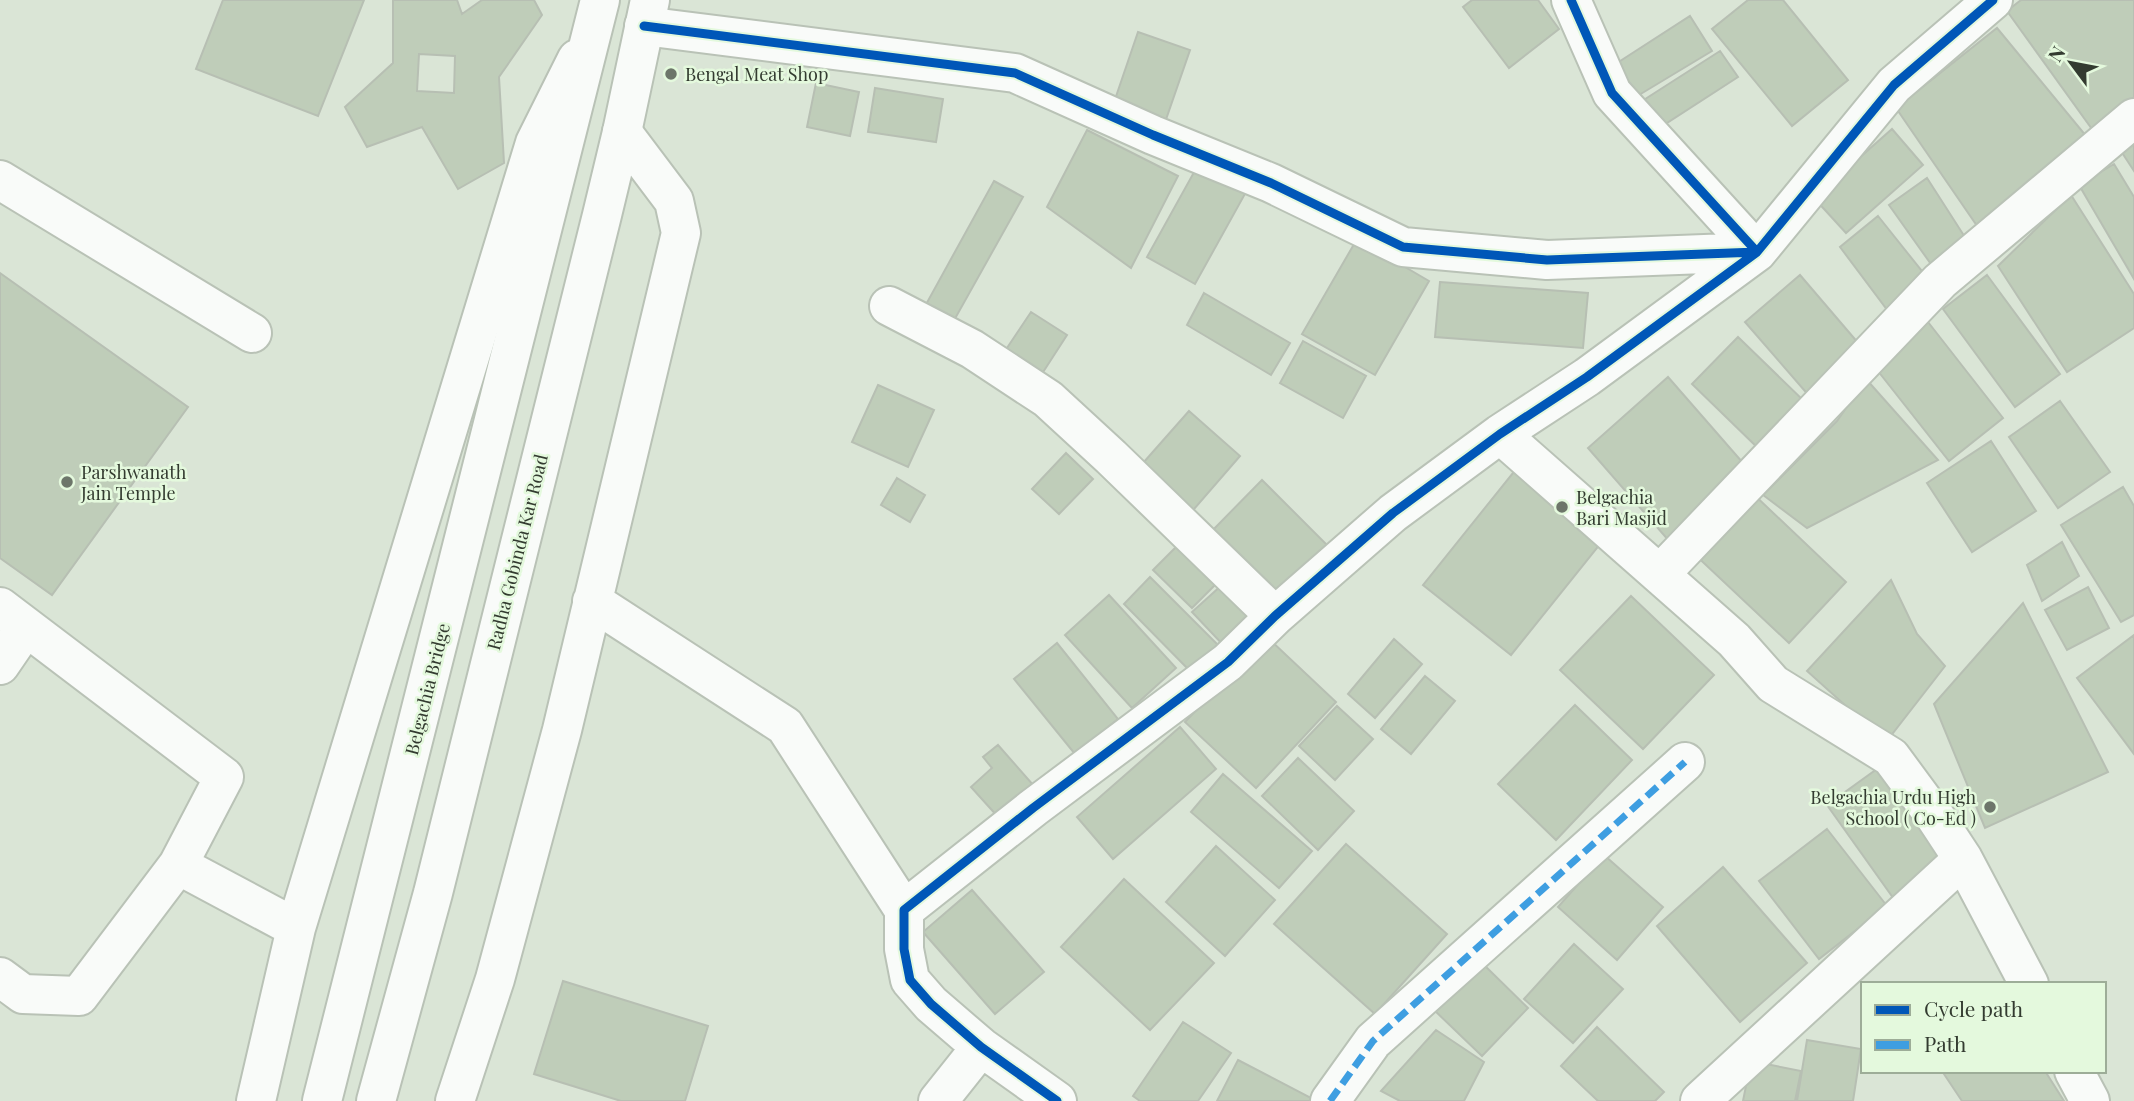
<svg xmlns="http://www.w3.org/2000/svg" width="2134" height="1101" viewBox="0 0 2134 1101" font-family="'Playfair Display',serif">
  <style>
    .building { fill: #bfcdb9; stroke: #b7bfb3; stroke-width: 2; fill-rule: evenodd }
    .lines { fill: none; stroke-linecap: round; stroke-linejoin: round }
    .minor-casing { stroke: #b9c2b6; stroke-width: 42 }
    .major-casing { stroke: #b9c2b6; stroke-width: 42 }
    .minor { stroke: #f9fbf9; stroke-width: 38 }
    .major { stroke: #f9fbf9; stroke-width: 38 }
    .quiet { stroke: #3e9ee1; stroke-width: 7; stroke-dasharray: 14 7; stroke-linecap: butt }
    .cycleway-casing { stroke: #e4f9dd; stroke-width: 13 }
    .cycleway { stroke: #0057b8; stroke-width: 9 }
    .poi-dot { fill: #6d766a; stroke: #e4f9dd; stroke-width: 2.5 }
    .labels { text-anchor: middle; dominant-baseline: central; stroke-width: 5; stroke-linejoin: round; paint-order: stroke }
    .poi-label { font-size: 18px; fill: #333b30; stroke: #e4f9dd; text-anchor: start }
    .street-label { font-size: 18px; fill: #333b30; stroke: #e4f9dd }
  </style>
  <rect width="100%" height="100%" fill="#dae5d6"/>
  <path class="building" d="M223,0h141l-46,116 -122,-47z
    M393,0h64l5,14 20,-14h52l8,15 -43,62 5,86 -46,26 -36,-62 -55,20 -22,-40 48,-44zM419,54l36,2 -1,37 -37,-2z
    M1472,0h66l21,29 -50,39 -46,-61z
    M1748,0h35l65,80 -56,46 -80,-97z
    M2021,0h113v108l-37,28 -90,-125z
    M1690,16l22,35 -78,47 -20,-33z
    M1997,28l94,114 -107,94 -88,-128z
    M1138,32l52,18 -28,81 -52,-17z
    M1720,51l18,26 -82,53 -17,-27z
    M816,83l43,9 -9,44 -43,-9z
    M875,88l68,11 -7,43 -68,-10z
    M1892,129l31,36 -77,68 -32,-35z
    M1087,130l91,46 -47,92 -84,-61z
    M2134,138v33l-15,-23z
    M2114,164l20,33v82l-55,-94z
    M1198,165l48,27 -51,92 -48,-27z
    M1927,178l43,67 -32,29 -49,-69z
    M994,181l29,16 -71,127 -28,-16z
    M2071,195l63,99v34l-67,44 -69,-106z
    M1878,216l51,64 -38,35 -51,-68z
    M1357,239l72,42 -54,94 -73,-41z
    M0,273l188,134 -136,188 -52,-37z
    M1800,275l65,76 -54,47 -66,-76z
    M1987,275l73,99 -45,33 -72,-98z
    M1440,282l148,11 -5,55 -148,-11z
    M1204,293l86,50 -19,32 -84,-50z
    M1031,312l36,23 -29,45 -37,-23z
    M1928,322l75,96 -54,43 -75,-95z
    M1738,337l68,66 -46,47 -68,-66z
    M1303,341l63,35 -23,42 -63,-35z
    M1668,377l82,94 -80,71 -82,-94z
    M1866,379l72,81 -131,68 -44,-33 74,-74z
    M878,385l56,25 -26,57 -56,-25z
    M2060,401l50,71 -52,36 -49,-71z
    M1189,411l51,45 -52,60 -52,-45z
    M1991,441l45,70 -64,41 -45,-69z
    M1066,453l27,26 -34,35 -27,-25z
    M1517,468l88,70 -94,117 -88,-70z
    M897,478l28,17 -15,27 -29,-17z
    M1262,480l66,66 -55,56 -67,-65z
    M2123,487l11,19v109l-13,7 -60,-97z
    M1748,489l98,93 -57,61 -99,-93z
    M2062,542l17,34 -37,25 -15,-36z
    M1179,544l39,38 -26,26 -39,-38z
    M1150,577l68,68 -27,27 -67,-68z
    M1891,580l26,54 28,32 -59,76 -79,-71z
    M1223,584l34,38 -29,28 -36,-38z
    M2088,587l21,41 -42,22 -22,-40z
    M1109,595l67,73 -44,40 -67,-73z
    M1631,596l83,79 -71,74 -83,-79z
    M2023,603l85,169 -123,56 -51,-124z
    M2134,635v119l-57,-76z
    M1266,636l70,66 -80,86 -71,-66z
    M1394,639l28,25 -47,54 -27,-24z
    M1057,643l61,76 -43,35 -61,-75z
    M1425,676l30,25 -44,53 -30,-25z
    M1575,705l57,55 -76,80 -58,-56z
    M1337,706l36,33 -38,41 -36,-34z
    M1180,727l36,42 -103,90 -36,-42z
    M998,745l36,41 -35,32 -28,-31 21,-19 -9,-11z
    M1298,758l56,53 -36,39 -56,-54z
    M1888,761l67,94 -61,44 -67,-94z
    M1223,774l89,77 -33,37 -88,-76z
    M1827,829l60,77 -68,53 -60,-78z
    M1346,844l101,90 -72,80 -101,-90z
    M1216,846l59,54 -50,56 -59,-54z
    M1604,855l59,52 -46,53 -59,-53z
    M1723,867l84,96 -67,59 -83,-96z
    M1124,879l90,84 -64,67 -89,-83z
    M972,890l72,82 -49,42 -72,-82z
    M1574,944l49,45 -50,54 -49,-44z
    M1479,960l49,48 -46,48 -49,-47z
    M563,981l145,45 -23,75h-64l-87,-27z
    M1183,1022l48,31 -33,48h-58l-7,-5z
    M1597,1027l67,65 -9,9h-57l-37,-35z
    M1436,1030l48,32 -20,39h-64l-19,-10z
    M1807,1040l54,9 -8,52h-56z
    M1238,1060l77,40v1h-98z
    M1751,1061l50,10 -6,30h-52z
    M1942,1071h103l19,30h-102z"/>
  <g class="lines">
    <g class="minor-casing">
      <path id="minor" d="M644,26l371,47 138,62 118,48 132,64 144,13 210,-8 -145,-159 -41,-93
        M0,180l252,153
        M889,306l83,43 76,50 63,58 164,159
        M1500,434l234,206 39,44 118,73 45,61 27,41 66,125
        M1660,574l280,-293 194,-163
        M592,601l193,125 119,184
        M0,607l224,170 -46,88 -99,131 -56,-2 -23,-17
        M0,665l26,-38
        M178,865l118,63
        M2074,1071l16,30
        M256,1101l40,-173 239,-785 42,-84
        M455,1101l40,-122 67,-249 119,-497 -7,-32 -52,-69
        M938,1101l43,-54
        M1057,1101l-76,-54 -50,-43 -21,-24 -6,-31v-39l129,-102 195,-146 47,-46 118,-103 107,-79 87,-57 170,-125 137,-167 99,-85
        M1330,1101l43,-60 312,-279
        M1700,1101l263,-242"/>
    </g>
    <g class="major-casing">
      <path id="major" d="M322,1101l278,-1101
        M376,1101l57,-208 169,-678 20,-83 28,-132"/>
    </g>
    <use href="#minor" class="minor"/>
    <use href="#major" class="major"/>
    <path class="quiet" d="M1330,1101l43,-60 312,-279"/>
    <g class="cycleway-casing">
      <path id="cycleway" d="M644,26l371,47 138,62 118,48 132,64 144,13 210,-8 -145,-159 -41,-93
        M1057,1101l-76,-54 -50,-43 -21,-24 -6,-31v-39l129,-102 195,-146 47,-46 118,-103 107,-79 87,-57 170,-125 137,-167 99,-85"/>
    </g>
    <use href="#cycleway" class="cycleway"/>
  </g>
  <g class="poi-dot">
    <circle cx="671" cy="74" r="7"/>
    <circle cx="67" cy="482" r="7"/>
    <circle cx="1562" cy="507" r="7"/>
    <circle cx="1990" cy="807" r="7"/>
  </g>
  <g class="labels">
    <g class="poi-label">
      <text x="685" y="74">Bengal Meat Shop</text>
      <text x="81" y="472">Parshwanath<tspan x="81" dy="21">Jain Temple</tspan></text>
      <text x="1576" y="497">Belgachia<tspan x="1576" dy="21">Bari Masjid</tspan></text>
      <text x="1976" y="797" text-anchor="end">Belgachia Urdu High<tspan x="1976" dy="21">School ( Co-Ed )</tspan></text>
    </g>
    <g class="street-label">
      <text transform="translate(517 552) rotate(-76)">Radha Gobinda Kar Road</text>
      <text transform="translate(427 689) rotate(-76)">Belgachia Bridge</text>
    </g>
  </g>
  <rect x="1861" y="982" width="245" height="91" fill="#e4f9dd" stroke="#9dad98" stroke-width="2"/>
  <rect x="1875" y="1005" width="35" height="10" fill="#0057b8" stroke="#9dad98" stroke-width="2"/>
  <text x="1924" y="1017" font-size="21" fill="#333b30">Cycle path</text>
  <rect x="1875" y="1040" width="35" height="10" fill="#3e9ee1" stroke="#9dad98" stroke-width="2"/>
  <text x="1924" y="1052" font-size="21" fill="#333b30">Path</text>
  <g transform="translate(2071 63) rotate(302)" stroke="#e4f9dd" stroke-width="5" paint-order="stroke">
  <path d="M0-5L12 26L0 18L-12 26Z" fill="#333b30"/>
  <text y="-10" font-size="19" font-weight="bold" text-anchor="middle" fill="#333b30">N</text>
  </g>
</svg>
